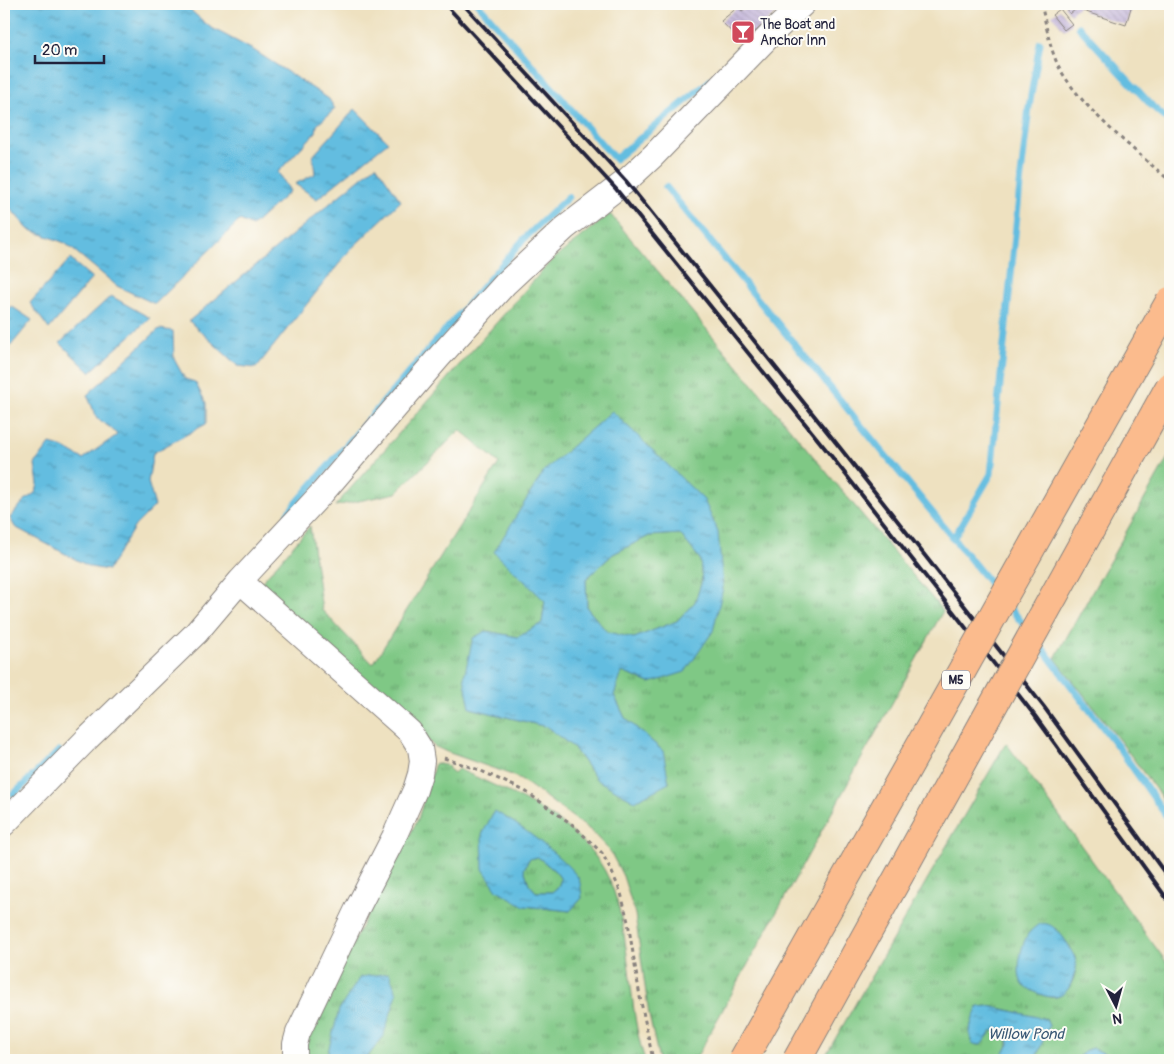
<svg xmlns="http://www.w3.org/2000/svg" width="1174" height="1064" viewBox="0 0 1174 1064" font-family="Pangolin,sans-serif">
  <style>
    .grass { fill: url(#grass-tufts); stroke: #507560; fill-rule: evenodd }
    .water { fill: url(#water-ripples); stroke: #42708e; fill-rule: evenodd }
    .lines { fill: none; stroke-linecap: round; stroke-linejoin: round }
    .stream { stroke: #63bde0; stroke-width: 7 }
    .building { fill: url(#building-back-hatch) }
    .minor-casing { stroke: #88827e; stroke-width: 26 }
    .path { stroke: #88827e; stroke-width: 3; stroke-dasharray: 4 4; stroke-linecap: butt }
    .minor { stroke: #fff; stroke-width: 24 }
    .rail { stroke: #22223b; stroke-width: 4 }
    .motorway-bridge-casing { stroke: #88827e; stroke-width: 30; stroke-linecap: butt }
    .motorway-bridge { stroke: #fbbb8d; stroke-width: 28 }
    .labels { text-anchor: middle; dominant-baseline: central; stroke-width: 4; stroke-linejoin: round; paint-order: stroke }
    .shield { fill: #fdfcf7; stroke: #646373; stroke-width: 1 }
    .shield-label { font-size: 12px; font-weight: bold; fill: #22223b }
    .poi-label { font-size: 14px; fill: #22223b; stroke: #fdfcf7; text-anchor: start }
    .water-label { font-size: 15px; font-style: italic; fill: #395875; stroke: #fdfcf7 }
  </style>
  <defs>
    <pattern id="grass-tufts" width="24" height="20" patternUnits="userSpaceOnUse" patternTransform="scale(1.25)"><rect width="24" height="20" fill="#7fc885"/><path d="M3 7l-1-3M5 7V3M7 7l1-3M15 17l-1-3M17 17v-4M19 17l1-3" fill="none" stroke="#68a26e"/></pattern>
    <pattern id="water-ripples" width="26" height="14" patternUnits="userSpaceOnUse" patternTransform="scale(1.25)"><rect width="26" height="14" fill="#63bde0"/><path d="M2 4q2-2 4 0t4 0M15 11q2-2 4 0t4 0" fill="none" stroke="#5199b7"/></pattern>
    <pattern id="building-back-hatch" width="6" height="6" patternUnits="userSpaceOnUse" patternTransform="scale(1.25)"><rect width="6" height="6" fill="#bbabd5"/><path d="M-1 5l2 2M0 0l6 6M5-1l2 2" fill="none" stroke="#988bae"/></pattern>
  </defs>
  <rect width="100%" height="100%" fill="#fdfcf7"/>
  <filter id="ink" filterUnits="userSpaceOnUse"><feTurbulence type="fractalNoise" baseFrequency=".02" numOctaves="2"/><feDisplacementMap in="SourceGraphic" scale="10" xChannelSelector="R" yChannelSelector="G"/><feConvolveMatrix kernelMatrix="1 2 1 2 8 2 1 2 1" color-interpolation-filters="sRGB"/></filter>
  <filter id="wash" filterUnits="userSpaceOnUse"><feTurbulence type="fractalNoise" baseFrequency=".0096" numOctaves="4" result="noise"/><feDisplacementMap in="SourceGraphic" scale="20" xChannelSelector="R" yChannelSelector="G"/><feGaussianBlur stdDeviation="1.12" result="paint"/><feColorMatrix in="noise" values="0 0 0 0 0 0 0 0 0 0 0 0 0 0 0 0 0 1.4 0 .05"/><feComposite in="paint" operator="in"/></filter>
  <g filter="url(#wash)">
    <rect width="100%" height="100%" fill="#eee1c0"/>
    <path class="grass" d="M610,214l333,397 -248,449h-36l-10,-45 -14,-101 -12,-38 -13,-25 -20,-21 -61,-45 -17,-10 -65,-23 -13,-6 -174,-162 50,-58 12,84 51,54 126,-201 -39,-33 -64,63 -61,13 215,-244zM612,411l111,177 -73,95 -28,-11 -8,23 11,23 38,33 -66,29 -23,-32 -27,-21 -77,-19 16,-77 32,6 24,-14 3,-22z
      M1170,454v355l-46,-63 -69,-88z
      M680,534l20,25 2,22 -7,21 -18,19 -43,17 -27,-6 -20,-24 -1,-29 27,-25 36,-18z
      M1006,743l164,224v93h-59l-5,-6 -14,-6 -8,3 -7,9h-42l14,-34 -3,-7 -57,-13 -10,1c-7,12 -12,24 -7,37l17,-9 3,-5 10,1c11,10 5,18 -2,29h-177zM1055,928c7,9 17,19 20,29 4,13 -4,36 -18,40 -8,2 -16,-3 -23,-6z
      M435,763l14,3 -1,2 6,5 4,-4c51,23 118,50 147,102 14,26 18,56 22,84 5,33 7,74 18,105h-280l18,-23 -55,15 2,8h-22l-4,-24 114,-217zM505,817l41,30 32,30 4,21 -12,13 -46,-5z
      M538,857l17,14 6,8 -3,8 -6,5h-16l-7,-8 -5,-15 5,-10z"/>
    <path class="water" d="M4,4h179l27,23 45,24 74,48 6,10 -18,16 -1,7 -38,40 12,19 -38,35 -12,-6 -85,84 -38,-18 -52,-43 -37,-14 -24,-28z
      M355,109l33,33 -71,57 -22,-15 20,-10 -2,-18z
      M376,165l25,36 -51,49 -94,118 -18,-2 -49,-45z
      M70,259l22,19 -43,51 -19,-26z
      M111,296l39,22 -60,54 -30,-29z
      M11,306l21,14 -28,34v-34z
      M159,329l14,2 1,28 11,20 10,3 11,21v21l-53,29 -5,29 7,24 -20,20 -27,44 -18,-3 -75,-40 -5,-9 14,-17 12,-9 2,-8 -3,-20 15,-20 14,4 19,11 34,-24 -5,-6 -15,-11 -10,-23z
      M612,411l92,89 14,32 5,56 -10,43 -28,41 -35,11 -28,-11 -8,23 11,23 38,33 6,32 -34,18 -38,-21 -23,-32 -27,-21 -77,-19 -6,-31 9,-39 13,-7 32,6 24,-14 3,-22 -51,-49 50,-81zM680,534l20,25 2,22 -7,21 -18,19 -43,17 -27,-6 -20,-24 -1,-29 27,-25 36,-18z
      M494,811c24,12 66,44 83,65 4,5 4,15 5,22l-12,13 -46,-5 -27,-16 -14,-21 -1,-34zM538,857l17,14 6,8 -3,8 -6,5h-16l-7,-8 -5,-15 5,-10z
      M1039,924c3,0 5,-1 8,0 11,2 28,28 29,39 1,5 -2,10 -3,15 -7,24 -23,22 -42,12 -2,-2 -5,-2 -7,-4 -10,-10 -3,-41 4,-52 3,-4 7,-7 11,-10z
      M389,973l8,21 -14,43 -18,23h-35l-2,-8 11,-42 21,-33z
      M989,1006l57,13 3,7 -14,34h-35l9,-16 -1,-8 -9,-7 -7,2 -11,14 -9,-1c-5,-14 0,-24 6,-37z
      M1092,1048l14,6 5,6h-34l7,-9z"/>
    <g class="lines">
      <path class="stream" d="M478,4l137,155 96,-79
        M1079,27l73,79 18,16
        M666,187l332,406
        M288,513l236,-274 44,-42
        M953,539l38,-65 30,-298 8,-69 11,-64
        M1006,603l22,27
        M1036,640l83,108 51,73
        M14,794l45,-43"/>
    </g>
    <g id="blocks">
      <path class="building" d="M746,4h41l-45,39 -21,-22 17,-14 4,4 5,-4 -2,-2z
        M1067,4h15l-12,10 -6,-8z
        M1086,4h46l-6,21 -43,-14z
        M1060,9l12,15 -8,6 -12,-15z"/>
    </g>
  </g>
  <g filter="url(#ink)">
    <use href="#blocks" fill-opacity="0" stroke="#88827e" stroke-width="1"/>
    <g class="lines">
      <g class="minor-casing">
        <path id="minor" d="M240,581l170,151 10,16 2,13 -2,13 -5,16 -21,47 -37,72 -59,124 -3,11v16
          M4,824l83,-85 109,-106 44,-52 83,-89 116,-135 66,-73 60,-56 61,-47 27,-25 120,-124 30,-28"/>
      </g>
      <path class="path" d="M1041,4c5,19 8,41 16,59 19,41 79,88 113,118
        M444,758l35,12 46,21 48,34 29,28 9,17 10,23 7,29 12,75 13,63"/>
      <use href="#minor" class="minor"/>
      <path class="rail" d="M445,4l171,185 216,268 203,259 135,187
        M463,4l163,177 215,268 203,258 126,173"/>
      <g class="motorway-bridge-casing">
        <path id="motorway-bridge" d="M743,1060l427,-759
          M797,1060l373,-674"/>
      </g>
      <use href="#motorway-bridge" class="motorway-bridge"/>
    </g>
  </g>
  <defs>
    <g id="bar-square" transform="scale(1.25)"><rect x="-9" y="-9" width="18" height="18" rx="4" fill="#d1495b" stroke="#fdfcf7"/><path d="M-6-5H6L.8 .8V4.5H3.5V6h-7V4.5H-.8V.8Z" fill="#fff"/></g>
  </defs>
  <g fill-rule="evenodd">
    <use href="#bar-square" x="743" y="32"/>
  </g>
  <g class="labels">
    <rect class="shield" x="942" y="670.5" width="28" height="19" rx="4"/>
    <g class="shield-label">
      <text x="956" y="680">M5</text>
    </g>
    <g class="poi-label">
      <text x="760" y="24">The Boat and<tspan x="760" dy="16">Anchor Inn</tspan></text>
    </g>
    <g class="water-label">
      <text x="1026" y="1034">Willow Pond</text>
    </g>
  </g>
  <rect width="1174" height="1064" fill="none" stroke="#fdfcf7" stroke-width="20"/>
  <g transform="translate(1116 1006) rotate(174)" stroke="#fdfcf7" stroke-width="4" paint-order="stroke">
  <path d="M0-4L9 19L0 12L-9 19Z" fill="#22223b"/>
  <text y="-8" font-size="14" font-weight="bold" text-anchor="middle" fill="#22223b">N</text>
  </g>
  <path d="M35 55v8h69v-8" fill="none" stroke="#22223b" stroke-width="2.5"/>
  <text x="42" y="55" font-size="15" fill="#22223b" stroke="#fdfcf7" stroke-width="4" paint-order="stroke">20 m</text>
</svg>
